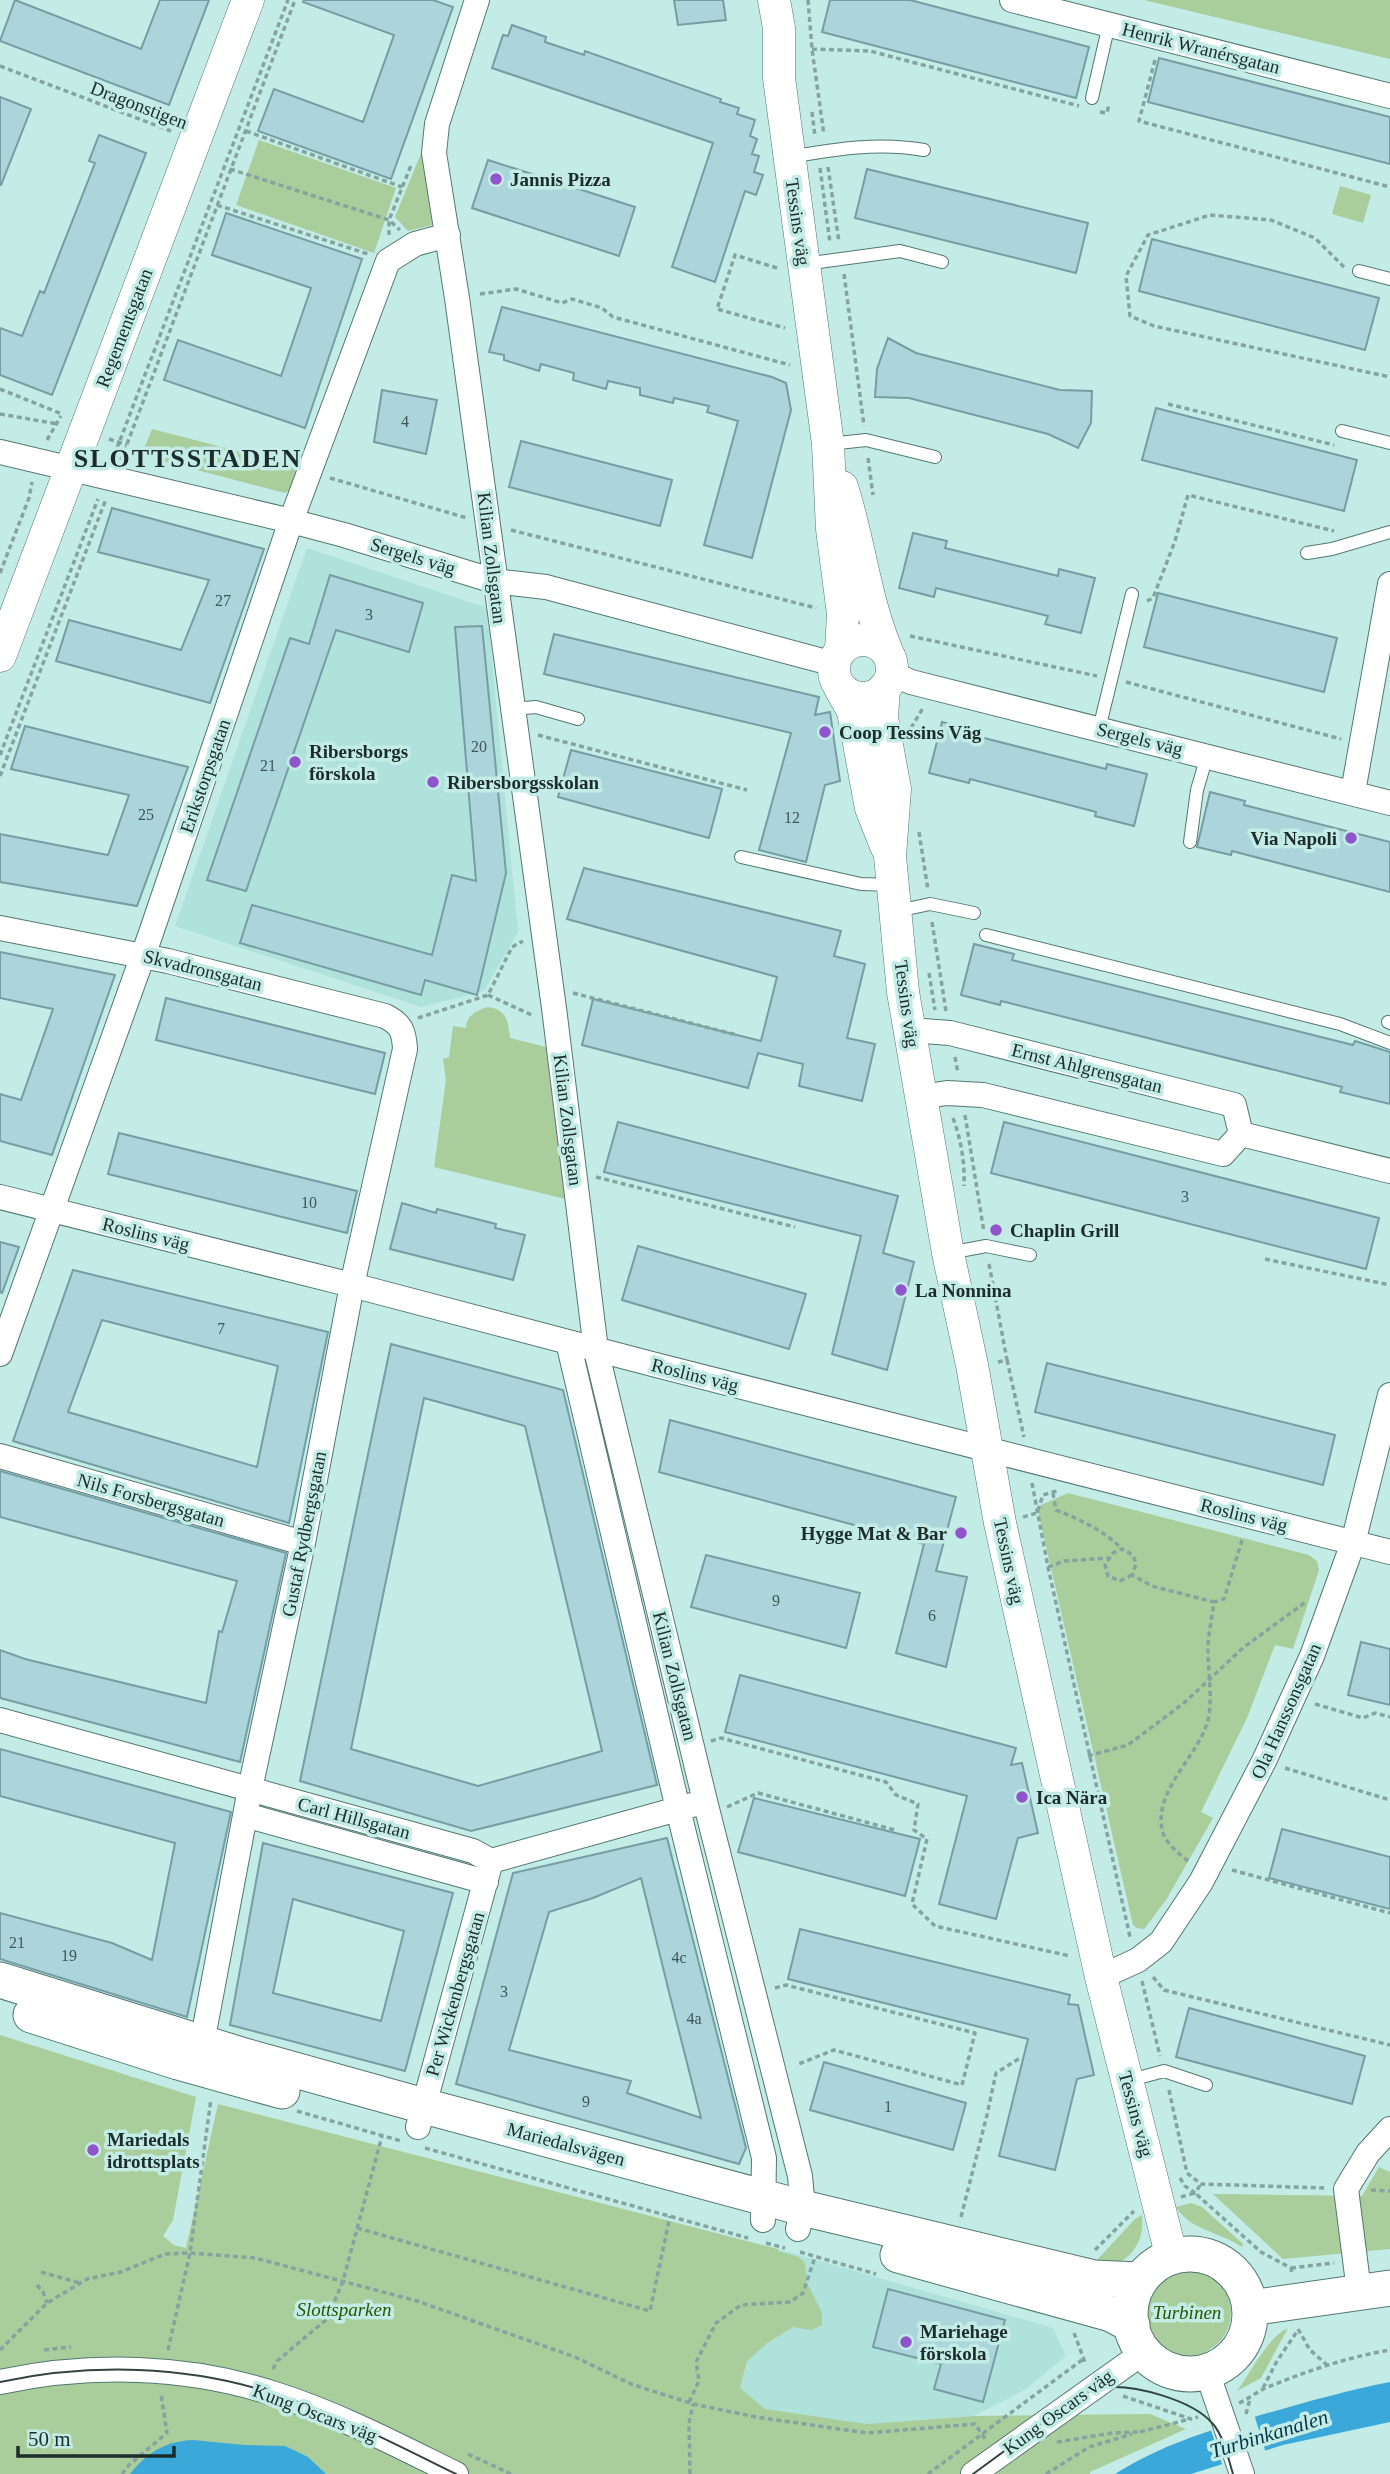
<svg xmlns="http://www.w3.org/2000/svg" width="1390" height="2474" viewBox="0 0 1390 2474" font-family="'Times New Roman',serif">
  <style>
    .built { fill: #afe2da }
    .green { fill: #a9cd9b }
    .water { fill: #3ba8da }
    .pier { fill: #c3ece6 }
    .building { fill: #abd5db; stroke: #769da4; stroke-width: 2; fill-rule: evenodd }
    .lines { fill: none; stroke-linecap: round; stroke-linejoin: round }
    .service-casing { stroke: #527872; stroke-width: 14 }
    .minor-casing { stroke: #527872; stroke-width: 26 }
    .tertiary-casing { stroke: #527872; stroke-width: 33 }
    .secondary-casing { stroke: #527872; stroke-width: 37 }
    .path { stroke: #85a4a0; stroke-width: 3.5; stroke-dasharray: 5 3.5; stroke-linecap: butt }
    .service { stroke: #fff; stroke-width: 12 }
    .minor { stroke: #fff; stroke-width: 24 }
    .tertiary { stroke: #fff; stroke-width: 32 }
    .secondary { stroke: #fff; stroke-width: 35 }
    .tram { stroke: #324543; stroke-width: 2 }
    .poi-dot { fill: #9055cc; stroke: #c3ece6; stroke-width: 2.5 }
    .labels { text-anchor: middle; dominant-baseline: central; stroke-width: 7; stroke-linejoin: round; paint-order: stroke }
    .number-label { font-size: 16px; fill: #405656 }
    .street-label { font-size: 19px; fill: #1c2c2a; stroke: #c3ece6 }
    .poi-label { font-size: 19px; font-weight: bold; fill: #1c2c2a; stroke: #c3ece6; text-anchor: start }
    .park-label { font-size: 19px; font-style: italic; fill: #255701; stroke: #c3ece6 }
    .water-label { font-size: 21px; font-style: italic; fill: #033448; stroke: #c3ece6 }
    .district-label { font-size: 26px; font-weight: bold; letter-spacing: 2px; fill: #1c2c2a; stroke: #c3ece6 }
  </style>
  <rect width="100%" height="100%" fill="#c3ece6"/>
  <path class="built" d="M307,548l180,60 31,324 -34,59 -63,16 -246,-81z
    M778,2249l275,79 13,28 -40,33 -52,27 -107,8 -132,-19z"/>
  <path class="green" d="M1144,0h246v59z
    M259,140l137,48 -22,65 -138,-48z
    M422,151l10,74 -24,6 -13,-14z
    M1340,186l31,9 -8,28 -31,-9z
    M152,429l148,38 -7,21 -8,5 -138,-36 -5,-3z
    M487,1007c20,2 21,14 23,31l36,9 19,152 -131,-32 12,-87 -3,-21 6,-2 4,-31 13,2c0,-12 10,-17 21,-21z
    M1068,1493l241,62 8,6 2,9 -26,79 -18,-4 -28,73 -46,94 12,6 -47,82 -22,29 -7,-1 -4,-3 -96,-418z
    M0,2035l196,62 -23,123 -10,16 11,9 12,3 32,-144 560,145v2l21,6 6,6 2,20 15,30v12l-11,5 -18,-3 -24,15 -22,19 -7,27 25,21 102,15 107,-8 176,-2 36,15 -96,43v2h-1090z
    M1379,2167l11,5v77l-107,10 -70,-65 149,2z
    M1191,2203l11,4 41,37 -1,3c-23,-16 -51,-16 -66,-40z
    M1142,2215c2,24 -6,39 -28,51l-18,-5 39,-42z
    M1143 2312a44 44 0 1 1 88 0a44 44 0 1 1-88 0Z
    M1288,2328l-27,50 -24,13c14,-19 31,-54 51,-63z"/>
  <path class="water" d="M1390,2382v40l-107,23 -92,29h-76c44,-28 90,-42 139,-57 45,-13 90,-26 136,-35z
    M193,2440l51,5 41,1 23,11 18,17h-196c16,-21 36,-33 63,-34z"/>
  <path class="pier" d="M1254,2414l12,39 -43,14 -13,-40z"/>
  <path class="building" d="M15,0l126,49 19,-49h49l-40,105 -169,-64z
    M304,0h129l20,7 -62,172 -133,-48 16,-42 89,33 31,-87 -91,-33z
    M674,0h49l3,20 -48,5z
    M830,0h80l179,47 -13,51 -254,-66z
    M512,25l34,12 -1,5 39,13 1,-4 136,48 -1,3 19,6 -2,6 18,6 -5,16 7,3 -5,15 7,2 -5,16 9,3 -7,20 -11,-4 -30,91 -43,-15 41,-124 -221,-75 11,-33 5,1z
    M1159,58l231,59v47l-242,-62z
    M0,97l31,12 -30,76h-1z
    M99,135l47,18 -94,242 -52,-20v-47l22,8 18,-45 4,2 51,-130 -6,-2z
    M488,160l147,47 -16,49 -147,-48z
    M867,169l221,54 -12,50 -221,-55z
    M226,213l136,46 -57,169 -141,-48 14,-40 103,36 30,-88 -99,-33z
    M1152,239l227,59 -14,52 -226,-59z
    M502,307l270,70 14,6 5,27 -39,148 -48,-13 34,-124 -31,-9 2,-6 -35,-8 -1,5 -33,-8v-7l-32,-7 -2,8 -33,-9 1,-7 -33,-9 -2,7 -35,-11v-5l-15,-3z
    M888,338l28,15 144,37 32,1 -1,32 -13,25 -30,-14 -139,-36 -34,-1 2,-28z
    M382,390l55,10 -11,54 -52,-12z
    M1156,408l201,52 -13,51 -202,-51z
    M521,441l151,39 -12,46 -151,-39z
    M112,508l152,41 -54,154 -154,-42 13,-41 112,30 28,-70 -111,-28z
    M913,533l34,8 -2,7 113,28 1,-7 36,9 -14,55 -36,-9 3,-8 -112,-28 -2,9 -35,-9z
    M330,575l93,28 -14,49 -73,-22 -90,261 -39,-11 83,-242 19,6z
    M1158,593l179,45 -13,54 -180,-45z
    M482,626l24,247 -29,122 -52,-15 -4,15 -181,-52 12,-38 180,50 20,-80 24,6 -21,-254z
    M554,634l265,63 -4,18 15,-3 10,69 -15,4 -19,77 -47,-12 32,-117 -247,-59z
    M942,722l40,10 -2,5 126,32 1,-5 40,10 -13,52 -39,-10 1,-4 -126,-33 -1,4 -40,-10z
    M25,726l163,41 -51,139 -137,-24v-48l108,21 21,-60 -118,-26z
    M571,750l151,39 -13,49 -151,-41z
    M1210,792l35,9 -1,4 146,37v50l-158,-41 -1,4 -34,-8z
    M584,868l257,63 -7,25 31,8 -18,74 28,6 -13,57 -63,-15 4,-22 -45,-11 -10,35 -166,-43 11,-46 168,42 16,-64 -210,-58z
    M974,944l40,10 -2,6 341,85 2,-4 35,11v52l-50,-12 2,-5 -341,-86 -1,4 -39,-10z
    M0,952l115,23 -63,180 -52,-14v-47l21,6 32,-91 -53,-11z
    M166,998l219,55 -10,41 -219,-54z
    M618,1122l280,74 -15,57 31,9 -27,108 -55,-16 29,-118 -257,-64z
    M1004,1122l375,96 -13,51 -375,-96z
    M119,1133l238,58 -10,42 -239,-59z
    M402,1203l34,10 1,-4 59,15 -1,4 30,7 -12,45 -123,-31z
    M0,1242l19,5 -17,46 -2,-1z
    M638,1246l168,48 -17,55 -167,-49z
    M73,1270l255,62 -39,191 -276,-82zM102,1320l176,46 -21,101 -189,-55z
    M391,1344l172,46 94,395 -186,46 -171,-50zM424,1398l101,28 77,325 -124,35 -127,-37z
    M1047,1363l288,72 -12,50 -288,-73z
    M670,1420l286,77 -20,74 31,6 -21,90 -50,-14 28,-109 -265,-72z
    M0,1471l286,82 -46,209 -240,-64v-48l25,9 181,44 13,-72 3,1 15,-51 -237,-64z
    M706,1555l154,38 -14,55 -155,-41z
    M1361,1642l29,7v56l-42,-10z
    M740,1675l276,73 -5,17 11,-2 16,70 -20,5 -22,81 -57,-15 28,-108 -242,-64z
    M0,1749l231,63 -44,205 -187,-58v-46l112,30 40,17 23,-117 -175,-47z
    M754,1798l166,41 -15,57 -167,-44z
    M1282,1829l108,28v52l-121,-31z
    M667,1838l79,310 -7,16 -283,-80 57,-211zM641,1878l28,114 32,126 -74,-25 4,-12 -122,-31 40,-138 44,-14z
    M263,1843l190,50 -48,178 -175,-46zM293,1899l111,32 -23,90 -108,-28z
    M800,1929l270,66 -2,9 10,1 16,70 -17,4 -22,91 -56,-14 29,-117 -240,-60z
    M1189,2008l176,48 -13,48 -176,-47z
    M824,2062l142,41 -13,47 -143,-40z
    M888,2289l117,31 -22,82 -49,-13 7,-25 -68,-17z"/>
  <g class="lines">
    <g class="service-casing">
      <path id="service" d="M1092,98l17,-74
        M790,157c46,-8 88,-15 134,-7
        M804,264l96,-13 42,11
        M1359,271l31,8
        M1342,431l48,12
        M829,444l37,-4 69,17
        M1307,553l25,-4 58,-17
        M512,709l24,-2 42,12
        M1099,729l33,-135
        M1190,842l7,-52 10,-34
        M741,857l120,27 32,1
        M897,911l33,-7 44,9
        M986,935l354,89 50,19
        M1388,1022l2,1
        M949,1253l37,-7 44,9
        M1127,2081l37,-10 42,14"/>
    </g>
    <g class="minor-casing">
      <path id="minor" d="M477,0l-40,124 -3,29 23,145 31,227 66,483 42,342 109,451 95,375 3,32 -5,21
        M1012,0l378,96
        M0,452l291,69 53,14 150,46 52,6 288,77
        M891,673l20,9 479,121
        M1353,792l37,-208
        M0,928l168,33 217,55c16,8 19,15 20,33l-53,236 -49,258 -53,246 -48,254
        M910,1030l40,3 284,72 7,29
        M921,1097l26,-4 36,2 240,59 18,-20
        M1241,1134l149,37
        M0,1197l352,88 300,79 738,188
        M568,1342l110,467 86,349 -1,62
        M0,1354l151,-421 140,-412 97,-260 27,-17 33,-9
        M0,1456l303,87
        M0,1720l473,131 18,10 201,-56
        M245,1815l241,67
        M1101,1977l37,-17 23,-18 40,-60 63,-121 48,-105 41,-113 37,-148
        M418,2127l73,-266
        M1359,2291l-13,-102 22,-36 22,-24
        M1207,2372l35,102
        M0,2382c90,-19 187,-17 275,12 63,20 122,51 181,80
        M973,2474l171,-122"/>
    </g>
    <g class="tertiary-casing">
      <path id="tertiary" d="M774,0l5,28v50l49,366 4,85 11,85 -2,36
        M842,487c18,56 23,114 46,167
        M834 669a29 29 0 1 1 58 0a29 29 0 1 1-58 0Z
        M0,656l248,-656
        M840,688l13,23 18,97 15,38
        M884,688l-2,30 13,71 -5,67 13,136 45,261 24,112 28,158 101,454 71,281"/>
    </g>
    <g class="secondary-casing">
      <path id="secondary" d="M0,1980l241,75 183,51 379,102 291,70 45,2
        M31,2015l147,47 104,29
        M1130 2314a60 60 0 1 1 120 0a60 60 0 1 1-120 0Z
        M898,2255l213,59 21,11
        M1250,2308l140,-20"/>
    </g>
    <path class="path" d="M808,0l4,49 12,86
      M812,49l58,2 209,55
      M1155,60l-16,61 251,66
      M0,66l171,65
      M812,112l3,24
      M1100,112l7,1 2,-9
      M246,131l156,56
      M828,167l11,75
      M820,168l10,75
      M230,169l159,51 11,10
      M217,205l151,49
      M389,235v-15l23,-57
      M1344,267l-29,-29 -44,-18 -61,-5 -62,20 -22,41 4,40 24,10 236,51
      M777,268l-42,-13 -18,54 68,19
      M844,274l20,152
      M480,294l36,-5 46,14 10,-4 30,9 11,9 177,48
      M0,389l62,25
      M1168,404l166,41
      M0,414l58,10
      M109,439l18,6
      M47,440l14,-24
      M114,456l174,-456
      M868,458l5,37
      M121,460l174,-460
      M330,478l137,40
      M511,530l305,78
      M0,573l29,-75 3,-16
      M1147,601l6,-3 22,-57 13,-46 146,36
      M910,636l187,40
      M1126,682l215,57
      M911,728l12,-20
      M538,735l209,55
      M0,755l98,-256
      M0,776l106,-277
      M919,832l9,58
      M932,922l14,89
      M929,973l6,37
      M573,993l164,42
      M488,995l46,21
      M418,1018l70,-23 24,-48 11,-6
      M955,1057l3,16
      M965,1115l19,117
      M953,1118c8,21 12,45 11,68
      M596,1177l199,50
      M1265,1259l125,26
      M989,1264l18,96 -9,2
      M1007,1360l17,77
      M1032,1483l16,84 82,370
      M1053,1493l3,17c25,10 47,20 66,39
      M1023,1517l14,-4 6,-18 14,-4
      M1048,1567l16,-6 46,-3
      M1132,1575l-12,6 -12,-5 -3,-11 8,-12 9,-4 11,6 3,9 -4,11 20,11 62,16
      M1315,1704l48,14 12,-5 15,4
      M711,1741l10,-3 165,44 10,13 22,9 -4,26 13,9 -15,65 23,22 135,30
      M1088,1756l40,-11 56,-42 60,-56 63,-46
      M1285,1768l105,32
      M727,1807l31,-14 137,37
      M1188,1861c-9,-7 -21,-17 -25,-28 -12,-41 36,-77 45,-113 5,-23 0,-47 0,-70 0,-16 4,-32 6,-48l10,-3 19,-62
      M1232,1870l158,43
      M1153,1977l11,13 226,55
      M1142,1981l18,75
      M775,1988l11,-3 189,48 -13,52 -128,-35 -38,15
      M1169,2090l18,83 14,11 124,4
      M297,2111l104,30
      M425,2148l323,90
      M1180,2178l5,8 10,7 6,-9
      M1371,2190l19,1
      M1181,2197l14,-4 66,59 30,16 1,6
      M961,2217l26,-102 9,-42 24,-15
      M357,2228l293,83 20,-95
      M766,2243l19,5
      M1095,2250l39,-39
      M800,2252l76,22
      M1291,2268l43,-5
      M41,2272l39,11
      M37,2285l6,7 4,11
      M1298,2329l12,21 17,15
      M1074,2333l12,32
      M0,2350l47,-47 40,-24 34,-7 44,-18 25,-1 65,5 162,43 158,56 56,27 62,20 63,13 111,16 108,-9 11,16
      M44,2350l27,-3
      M168,2350l22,-97 21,-154
      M273,2369l4,-8 50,-42 16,-38 39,-145
      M1263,2388l14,-27 21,-31
      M1123,2396l68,23 7,-2
      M689,2402l10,-21 -3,-19 20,-39 25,-18 49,-3 13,-9 12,-36
      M1239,2403c10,-4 18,-12 29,-16 39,-16 80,-30 122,-37
      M1246,2414l4,-15
      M1140,2432l50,-13
      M1057,2442l55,-9 28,-1
      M468,2454l43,20
      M122,2474l7,-9 38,-32 -6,-39
      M690,2474l-1,-51 4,-19
      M928,2474l154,-114
      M1046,2474l43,-27 43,-13"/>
    <use href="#service" class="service"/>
    <use href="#minor" class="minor"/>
    <use href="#tertiary" class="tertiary"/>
    <use href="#secondary" class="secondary"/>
    <path class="tram" d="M0,2382c90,-19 187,-17 275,12 63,20 122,51 181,80
      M973,2474l108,-79c6,-3 13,-6 20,-7 31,-5 92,12 112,36 11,13 15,34 20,50"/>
  </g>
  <g class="poi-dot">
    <circle cx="496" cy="179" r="7"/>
    <circle cx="825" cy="732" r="7"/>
    <circle cx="295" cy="762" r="7"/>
    <circle cx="433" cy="782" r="7"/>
    <circle cx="1351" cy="838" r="7"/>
    <circle cx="996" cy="1230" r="7"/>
    <circle cx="901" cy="1290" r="7"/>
    <circle cx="961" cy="1533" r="7"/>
    <circle cx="1022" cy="1797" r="7"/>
    <circle cx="93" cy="2150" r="7"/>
    <circle cx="906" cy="2342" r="7"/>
  </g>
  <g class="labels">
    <g class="number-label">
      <text x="405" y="421">4</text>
      <text x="223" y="600">27</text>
      <text x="369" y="614">3</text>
      <text x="479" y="746">20</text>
      <text x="268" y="765">21</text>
      <text x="146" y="814">25</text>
      <text x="792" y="817">12</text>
      <text x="1185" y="1196">3</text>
      <text x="309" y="1202">10</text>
      <text x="221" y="1328">7</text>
      <text x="776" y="1600">9</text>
      <text x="932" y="1615">6</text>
      <text x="17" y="1942">21</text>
      <text x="69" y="1955">19</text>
      <text x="679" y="1957">4c</text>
      <text x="504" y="1991">3</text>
      <text x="694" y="2018">4a</text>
      <text x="586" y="2101">9</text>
      <text x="888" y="2106">1</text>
    </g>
    <g class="street-label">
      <text transform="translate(1201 48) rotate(14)">Henrik Wranérsgatan</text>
      <text transform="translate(139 105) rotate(21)">Dragonstigen</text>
      <text transform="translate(798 222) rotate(82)">Tessins väg</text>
      <text transform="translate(124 328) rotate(-69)">Regementsgatan</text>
      <text transform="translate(413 556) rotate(17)">Sergels väg</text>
      <text transform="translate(492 558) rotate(83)">Kilian Zollsgatan</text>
      <text transform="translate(1140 739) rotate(14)">Sergels väg</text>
      <text transform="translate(205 776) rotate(-71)">Erikstorpsgatan</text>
      <text transform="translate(203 970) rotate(14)">Skvadronsgatan</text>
      <text transform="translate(907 1004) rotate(82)">Tessins väg</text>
      <text transform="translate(1087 1068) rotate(14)">Ernst Ahlgrensgatan</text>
      <text transform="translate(568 1120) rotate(83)">Kilian Zollsgatan</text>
      <text transform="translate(146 1234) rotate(14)">Roslins väg</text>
      <text transform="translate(695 1375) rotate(14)">Roslins väg</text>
      <text transform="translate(151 1500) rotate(16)">Nils Forsbergsgatan</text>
      <text transform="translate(1244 1515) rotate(14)">Roslins väg</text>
      <text transform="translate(304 1534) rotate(-79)">Gustaf Rydbergsgatan</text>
      <text transform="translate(1009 1561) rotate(78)">Tessins väg</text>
      <text transform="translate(675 1676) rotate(76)">Kilian Zollsgatan</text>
      <text transform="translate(1286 1711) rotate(-66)">Ola Hanssonsgatan</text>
      <text transform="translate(354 1818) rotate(15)">Carl Hillsgatan</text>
      <text transform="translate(455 1994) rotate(-74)">Per Wickenbergsgatan</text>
      <text transform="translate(1136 2114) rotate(75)">Tessins väg</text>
      <text transform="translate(566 2144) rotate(15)">Mariedalsvägen</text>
      <text transform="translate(1058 2412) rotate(-36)">Kung Oscars väg</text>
      <text transform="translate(315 2413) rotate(21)">Kung Oscars väg</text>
    </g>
    <g class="poi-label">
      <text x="510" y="179">Jannis Pizza</text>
      <text x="839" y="732">Coop Tessins Väg</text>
      <text x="309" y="751">Ribersborgs<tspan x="309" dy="22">förskola</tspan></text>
      <text x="447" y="782">Ribersborgsskolan</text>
      <text x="1337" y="838" text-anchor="end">Via Napoli</text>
      <text x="1010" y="1230">Chaplin Grill</text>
      <text x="915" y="1290">La Nonnina</text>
      <text x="947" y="1533" text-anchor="end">Hygge Mat &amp; Bar</text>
      <text x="1036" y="1797">Ica Nära</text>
      <text x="107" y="2139">Mariedals<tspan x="107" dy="22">idrottsplats</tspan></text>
      <text x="920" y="2331">Mariehage<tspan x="920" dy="22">förskola</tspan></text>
    </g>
    <g class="park-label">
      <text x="344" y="2309">Slottsparken</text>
      <text x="1187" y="2312">Turbinen</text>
    </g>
    <g class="water-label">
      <text transform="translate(1269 2434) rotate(-17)">Turbinkanalen</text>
    </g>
    <g class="district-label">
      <text x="188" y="458">SLOTTSSTADEN</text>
    </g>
  </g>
  <path d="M18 2446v10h156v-10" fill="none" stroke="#1c2c2a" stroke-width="3.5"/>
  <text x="28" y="2446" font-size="21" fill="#1c2c2a" stroke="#c3ece6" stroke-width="5" paint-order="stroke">50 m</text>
</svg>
